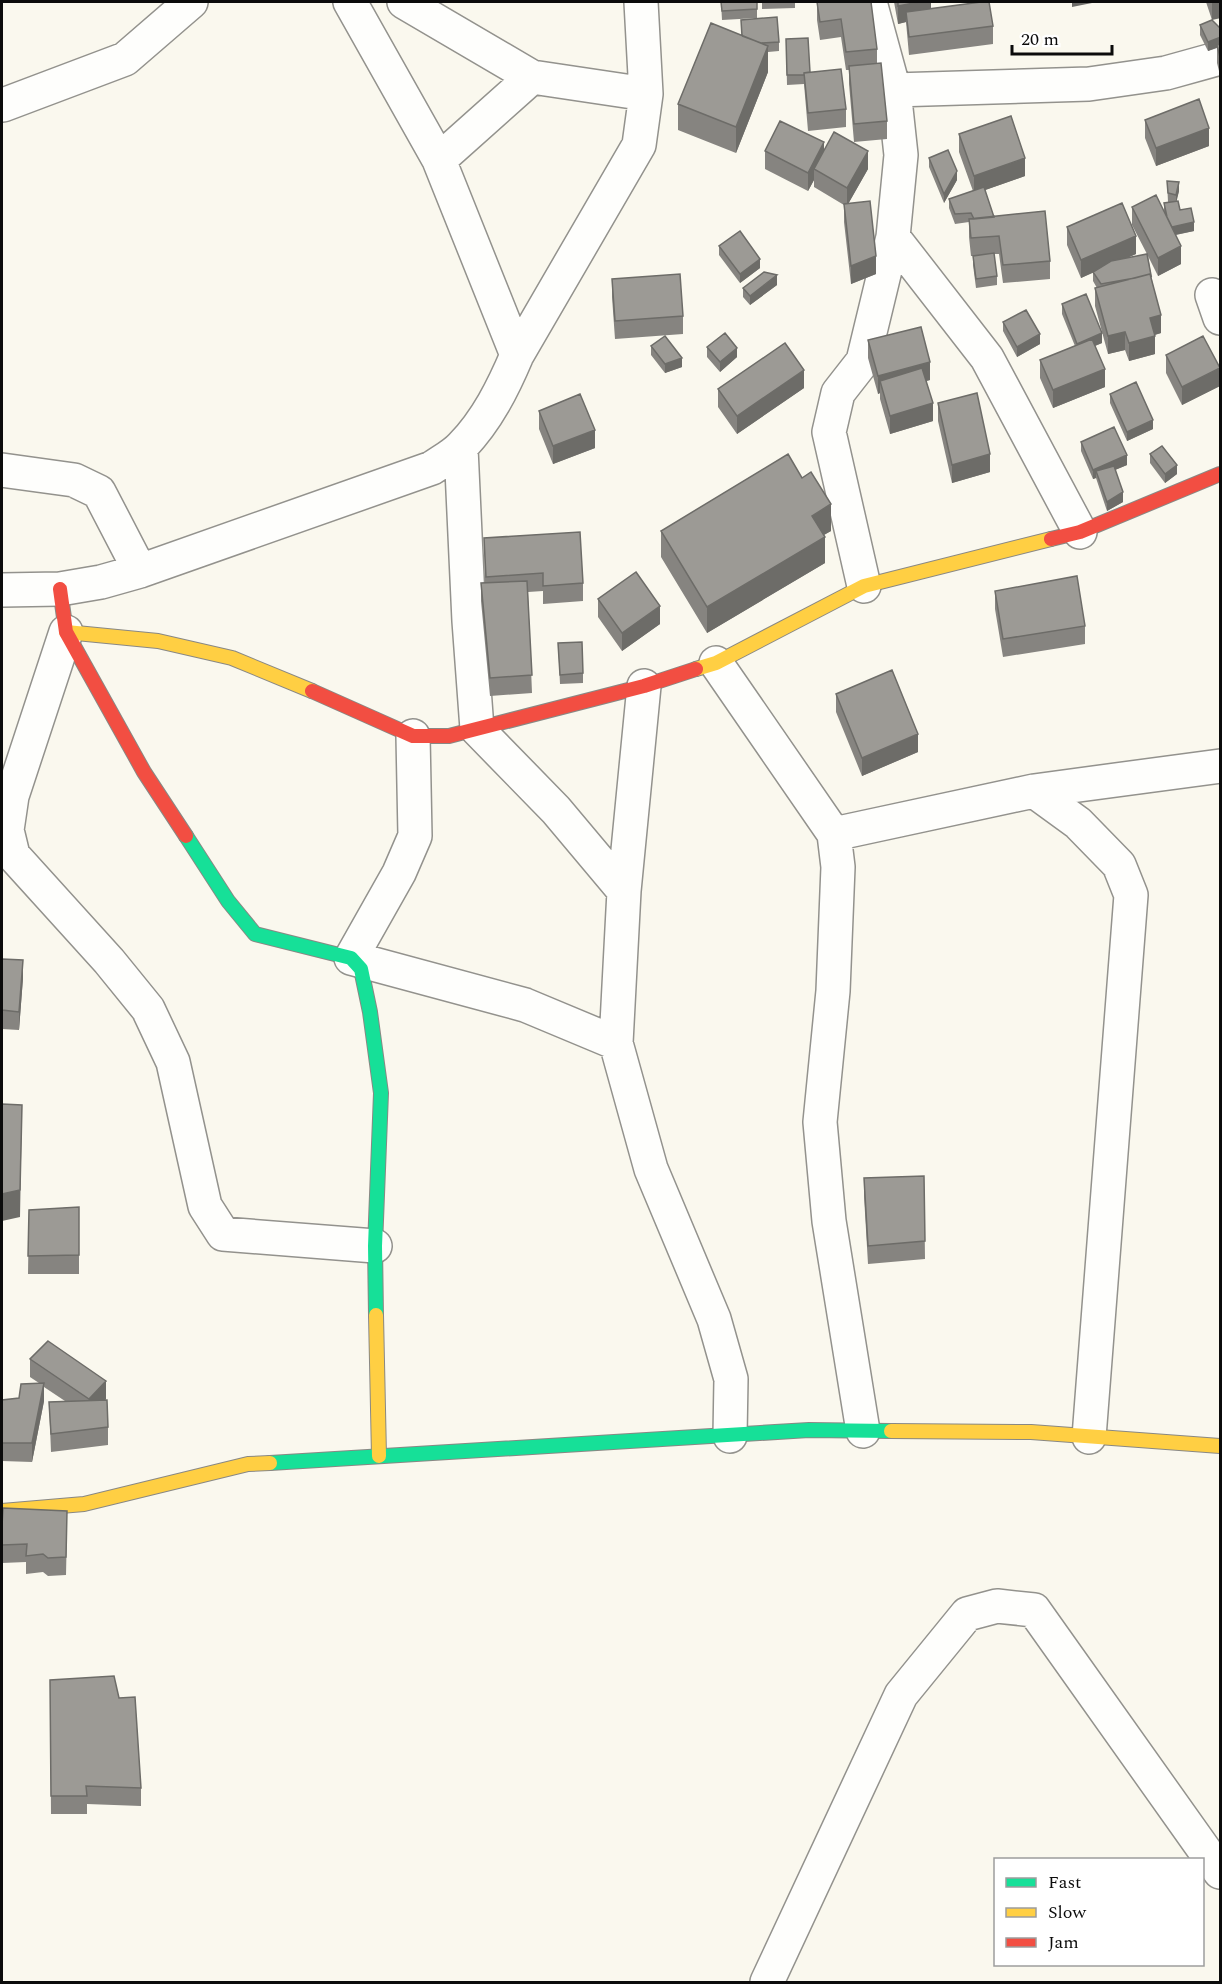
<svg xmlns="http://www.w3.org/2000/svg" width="1222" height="1984" viewBox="0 0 1222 1984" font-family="Spectral,serif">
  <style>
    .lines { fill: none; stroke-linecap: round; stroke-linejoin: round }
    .street-casing { stroke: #93928d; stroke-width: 36 }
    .fast-casing { stroke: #898884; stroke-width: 16 }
    .slow-casing { stroke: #898884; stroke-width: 16 }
    .jam-casing { stroke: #898884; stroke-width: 16 }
    .street { stroke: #fefefc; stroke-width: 33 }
    .fast { stroke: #16e098; stroke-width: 14 }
    .slow { stroke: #ffcf43; stroke-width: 14 }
    .jam { stroke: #f24e42; stroke-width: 14 }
    .wall { fill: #868480 }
    .shaded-wall { fill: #6d6c68 }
    .building { fill: #9c9a95; stroke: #6d6c68; stroke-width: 1.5 }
  </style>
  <rect width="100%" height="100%" fill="#faf8ee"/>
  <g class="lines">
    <g class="street-casing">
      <path id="street" d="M404,2l128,75 114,17
        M894,90l195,-6 77,-11 54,-15
        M3,105l122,-46 66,-57
        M439,160l93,-83
        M893,237l94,121 93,174
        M1212,295l8,23
        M517,355l122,-210 7,-51 -5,-92
        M461,448l8,173 8,108 79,81 68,81
        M2,470l72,10 25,12 41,79
        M864,586l-35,-154 9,-39 25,-32 30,-124 8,-82 -7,-65 -24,-88
        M2,590l58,-1 41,-7 39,-11 292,-103c10,-7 22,-13 30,-22 25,-26 41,-58 55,-91l-78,-195 -89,-158
        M66,632l-54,164 -5,34 6,25 96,106 39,48 25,53 32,144 18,28 152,12
        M716,663l118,171 4,33 -5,124 -13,131 9,99 34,210
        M644,686l-20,205 -8,152 35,126 63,150 17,60 -1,57
        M413,736l2,100 -16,37 -48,85 174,47 91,38
        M1034,791l44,32 41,42 12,30 -42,542
        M834,834l200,-43 186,-25
        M767,1982l134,-287 66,-81 30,-8 37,4 186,262"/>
    </g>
    <g class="fast-casing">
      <path id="fast" d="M186,836l42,65 27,33 96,24 10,11 9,43 11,81 -6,153 1,69
        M270,1463l539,-33 82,1"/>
    </g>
    <g class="slow-casing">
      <path id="slow" d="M66,632l92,9 74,17 80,33
        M696,669l20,-6 148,-77 187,-47
        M376,1315l3,141
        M891,1431l140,1 189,14
        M2,1511l82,-7 164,-40 22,-1"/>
    </g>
    <g class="jam-casing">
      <path id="jam" d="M1051,539l29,-7 140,-58
        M60,589l6,43 78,140 42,64
        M312,691l101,45h36l195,-50 52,-17"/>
    </g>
    <use href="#street" class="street"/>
    <use href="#fast" class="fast"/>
    <use href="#slow" class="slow"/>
    <use href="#jam" class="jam"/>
  </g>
  <path class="wall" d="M721,2h36v16l-35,2z
    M762,2h33v6l-33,1z
    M817,2h54l6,47v14l10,58v18l-33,3 -5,-58v-14h-3l-5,-33 -21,3 -3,-20z
    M894,2h37v6l62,18v18l-84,11 -3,-33 -8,2z
    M1206,2h15l-9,18z
    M741,20l38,22v9l-11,1v20l-32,81 -58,-23v-26l64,-68z
    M1200,25l21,4v50l-4,-16v-15l-9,3 -8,-16z
    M786,39l24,33 36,37v18l-38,4 -4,-47 -17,1z
    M1145,120l64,26 -53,20 -11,-28z
    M959,134l66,42 -40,14 9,27 56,44v18l-47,4 -4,-29h-5l3,22v9l-21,3 -3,-23v-9h-2l-2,-19v-15l-14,2 -6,-16v-9l24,-8 -14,-39z
    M765,151h59l44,18 -20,35 28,70 -25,10 -7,-62v-17l-30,-18v-7l-6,11 -43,-22z
    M929,158l28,22 -13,23 -15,-36z
    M1167,181l12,10 -3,10 4,9 14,21 -18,4 5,29 -23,12 -10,-20 13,77 -6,2v19l-26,7 -4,-11 -17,4 -13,-48v-18h2l-4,-7v-9l-12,6 -14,-33v-18l69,27 -9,4 20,-4 -15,-29v-18l32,4v-8l4,-1z
    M719,246l41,22 -20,15 -21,-28z
    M612,279l71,37v18l-68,5 -3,-42z
    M777,285l-27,20 -7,-8v-9z
    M1062,304l40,39 -7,3 10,41 -52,21 -13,-30v-18l35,-14 -13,-32z
    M1003,322l37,22 -23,13 -14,-26z
    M868,340l62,40 -4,1 7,40 -43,13 -10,-35v-6l-2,1 -10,-36z
    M651,346l31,21 -17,6 -14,-18z
    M707,347l30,10 -17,15 -13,-15z
    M1166,355l54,31 -38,19 -16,-32z
    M804,388l-67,46 -19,-27v-18z
    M1110,394l43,35 -26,12 -17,-38z
    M938,403l52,69 -38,11 -14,-62z
    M539,411l56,37 -42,16 -14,-35z
    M1081,442l46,23 -12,5 8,32 -16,9 -11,-33 -3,1 -12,-28z
    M1150,454l27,20 -12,9 -15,-20z
    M661,531h170l-8,4 2,28 -118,70 -46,-76z
    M484,538l99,45v18l-40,3v-13l-15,1 4,101 -42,3 -9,-95v-18h4z
    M995,591l90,35v18l-82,13 -8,-48z
    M598,599l62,25 -38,27 -24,-34z
    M558,643l25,30v10l-23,1z
    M836,694l82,58 -56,24 -26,-64z
    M2,959l21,19 -4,52 -17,-1z
    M924,1176l1,83 -57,5 -4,-68v-18z
    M79,1207v67h-51l1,-64z
    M30,1359l76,40 -1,1 3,27v18l-57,7 -2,-50 16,-1 -21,-14v14l-12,61 -30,-1v-61l17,-2 20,-15 -9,-6z
    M2,1526l65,3 -1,46 -18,1 -5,-4 -17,2v-12l-24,1z
    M50,1680l69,18 22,90v18l-54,-2v10h-36z"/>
  <path class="shaded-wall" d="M919,2h12v15l-25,-5v10l-8,2v-18z
    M1072,2h25l-25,5z
    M1212,2h9v16l-9,2z
    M1221,37v9l-13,5v-9z
    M768,46v26l-32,81v-26z
    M1209,128v18l-53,20v-18z
    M824,142v18l-10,9v11l-6,11v-18z
    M868,151v18l-21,37v-18z
    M1025,158v18l-51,18v-18z
    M957,171v9l-13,23v-9z
    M1179,182v9l-3,13v-9z
    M1194,222v9l-25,5v-9z
    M1136,236v18l-55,24v-18z
    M1181,246v18l-23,12v-18z
    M876,256v18l-25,10v-18z
    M760,259v9l-20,15v-9z
    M777,275v10l-27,20v-9z
    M1161,315v18l-11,3v-18z
    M1125,332v18l-17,4v-18z
    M1102,333v10l-25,10v-9z
    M1040,334v10l-23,13v-10z
    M1155,336v18l-26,7v-18z
    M737,348v9l-17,15v-10z
    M682,358v9l-17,6v-9z
    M930,362v18l-47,12 -3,-11v12l-2,1v-18z
    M1220,368v18l-38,19v-18z
    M1105,369v18l-52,21v-18z
    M804,370v18l-67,46v-18z
    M933,403v18l-43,13v-18z
    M1153,420v9l-26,12v-9z
    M595,430v18l-42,16v-18z
    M990,454v18l-38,11v-18z
    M1127,455v10l-29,12 -2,-6v7l-3,1v-9z
    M1177,465v9l-12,9v-9z
    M1123,492v10l-16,9v-9z
    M831,504v27l-19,11v-26z
    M825,537v26l-118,70v-26z
    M660,606v18l-38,27v-18z
    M918,734v18l-56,24v-18z
    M23,960v18l-4,52v-18z
    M22,1105l-2,112 -18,4v-27z
    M106,1381v18l-17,18v-18z
    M44,1383v18l-12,61v-19z"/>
  <path class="building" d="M721,2h36v7l-35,2z
    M817,2h54l6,47 -31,3 -5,-33 -21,3z
    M898,2h21l-21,4z
    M981,2h8l4,24 -84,11 -3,-25z
    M777,17l2,25 -18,1 -19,-7 -1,-16z
    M1212,20l9,9v8l-13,5 -8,-17z
    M711,23l57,23 -32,81 -58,-23z
    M808,38l2,34 -6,1v2h-17l-1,-36z
    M1221,44v17l-4,-16z
    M881,63l6,58 -33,3 -5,-58z
    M841,69l5,40 -38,4 -4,-40z
    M1199,99l10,29 -53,20 -11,-28z
    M1011,116l14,42 -51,18 -15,-42z
    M780,121l44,21 -16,31 -43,-22z
    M834,132l34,19 -21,37 -33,-19z
    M948,150l9,21 -13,23 -15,-36z
    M1167,181l12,1 -3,13 -8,-2z
    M984,187l10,30 -20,2 -3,-6 -16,1 -6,-15z
    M1156,195l25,51 -23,12 -26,-51z
    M870,201l6,55 -25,10 -7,-62z
    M1178,201l2,9 11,-2 3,14 -22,5 -5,-10 -3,-14z
    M1122,203l14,33 -55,24 -14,-33z
    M1045,211l5,50 -47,4 -4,-29 -28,2 -2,-19z
    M740,231l20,28 -20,15 -21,-28z
    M994,253l3,23 -21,3 -3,-23z
    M1147,254l4,21 -1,-1 -15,4 -34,6 -8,-12 18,-11z
    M764,272l13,3 -27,21 -7,-8z
    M680,274l3,42 -68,5 -3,-42z
    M1150,274l11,41 -11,3 5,18 -26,7 -4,-11 -17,4 -13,-48z
    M1086,294l16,39 -25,11 -15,-40z
    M1026,310l14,24 -23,13 -14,-25z
    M921,327l9,35 -52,14 -10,-36z
    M725,333l12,15 -17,14 -13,-15z
    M665,336l17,22 -17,6 -14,-18z
    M1203,336l17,32 -38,19 -16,-32z
    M1092,339l13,30 -52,21 -13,-30z
    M785,343l19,27 -67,46 -19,-27z
    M922,368l11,35 -43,13 -10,-35z
    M1136,382l17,38 -26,12 -17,-38z
    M977,393l13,61 -38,11 -14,-62z
    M580,394l15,36 -42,16 -14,-35z
    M1114,427l13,28 -34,15 -12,-28z
    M1162,446l15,19 -12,9 -15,-20z
    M788,454l14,24 9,-6 20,32 -19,12 13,21 -118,70 -46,-76z
    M1114,466l9,26 -16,10 -11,-31z
    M580,532l3,51 -40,3v-13l-57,4 -2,-39z
    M636,572l24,34 -38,27 -24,-34z
    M1077,576l8,50 -82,13 -8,-48z
    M527,581l5,94 -42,3 -9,-95z
    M582,642l1,31 -23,2 -2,-32z
    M892,670l26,64 -56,24 -26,-64z
    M2,959l21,1 -4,52 -17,-2z
    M2,1104l20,1 -2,85 -18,4z
    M924,1176l1,65 -57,5 -4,-68z
    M79,1207v48l-51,1 1,-46z
    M48,1341l58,40 -17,18 -59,-40z
    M44,1383l-12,60h-30v-43l17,-2 2,-14z
    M107,1400l1,27 -57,7 -2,-32z
    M3,1508l64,3 -1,46 -18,1 -5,-4 -17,2 1,-12 -25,1v-19z
    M114,1676l5,22 16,-1 6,91 -55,-2 1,10h-36l-1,-116z"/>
  <rect width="1222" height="1984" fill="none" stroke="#0b0b0b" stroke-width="6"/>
  <rect x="994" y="1858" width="210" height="108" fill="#ffffff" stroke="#9d9d9d" stroke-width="1.5"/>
  <rect x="1006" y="1878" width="30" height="9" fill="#16e098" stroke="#9d9d9d" stroke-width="1.5"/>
  <text x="1048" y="1888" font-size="18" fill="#0b0b0b">Fast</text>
  <rect x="1006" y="1908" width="30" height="9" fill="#ffcf43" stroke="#9d9d9d" stroke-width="1.5"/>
  <text x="1048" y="1918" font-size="18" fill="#0b0b0b">Slow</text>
  <rect x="1006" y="1938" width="30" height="9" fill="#f24e42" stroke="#9d9d9d" stroke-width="1.5"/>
  <text x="1048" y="1948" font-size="18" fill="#0b0b0b">Jam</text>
  <path d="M1012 45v9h100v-9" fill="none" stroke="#0b0b0b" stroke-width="3"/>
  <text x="1021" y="45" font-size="18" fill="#0b0b0b" stroke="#ffffff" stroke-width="4.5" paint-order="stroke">20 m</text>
</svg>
